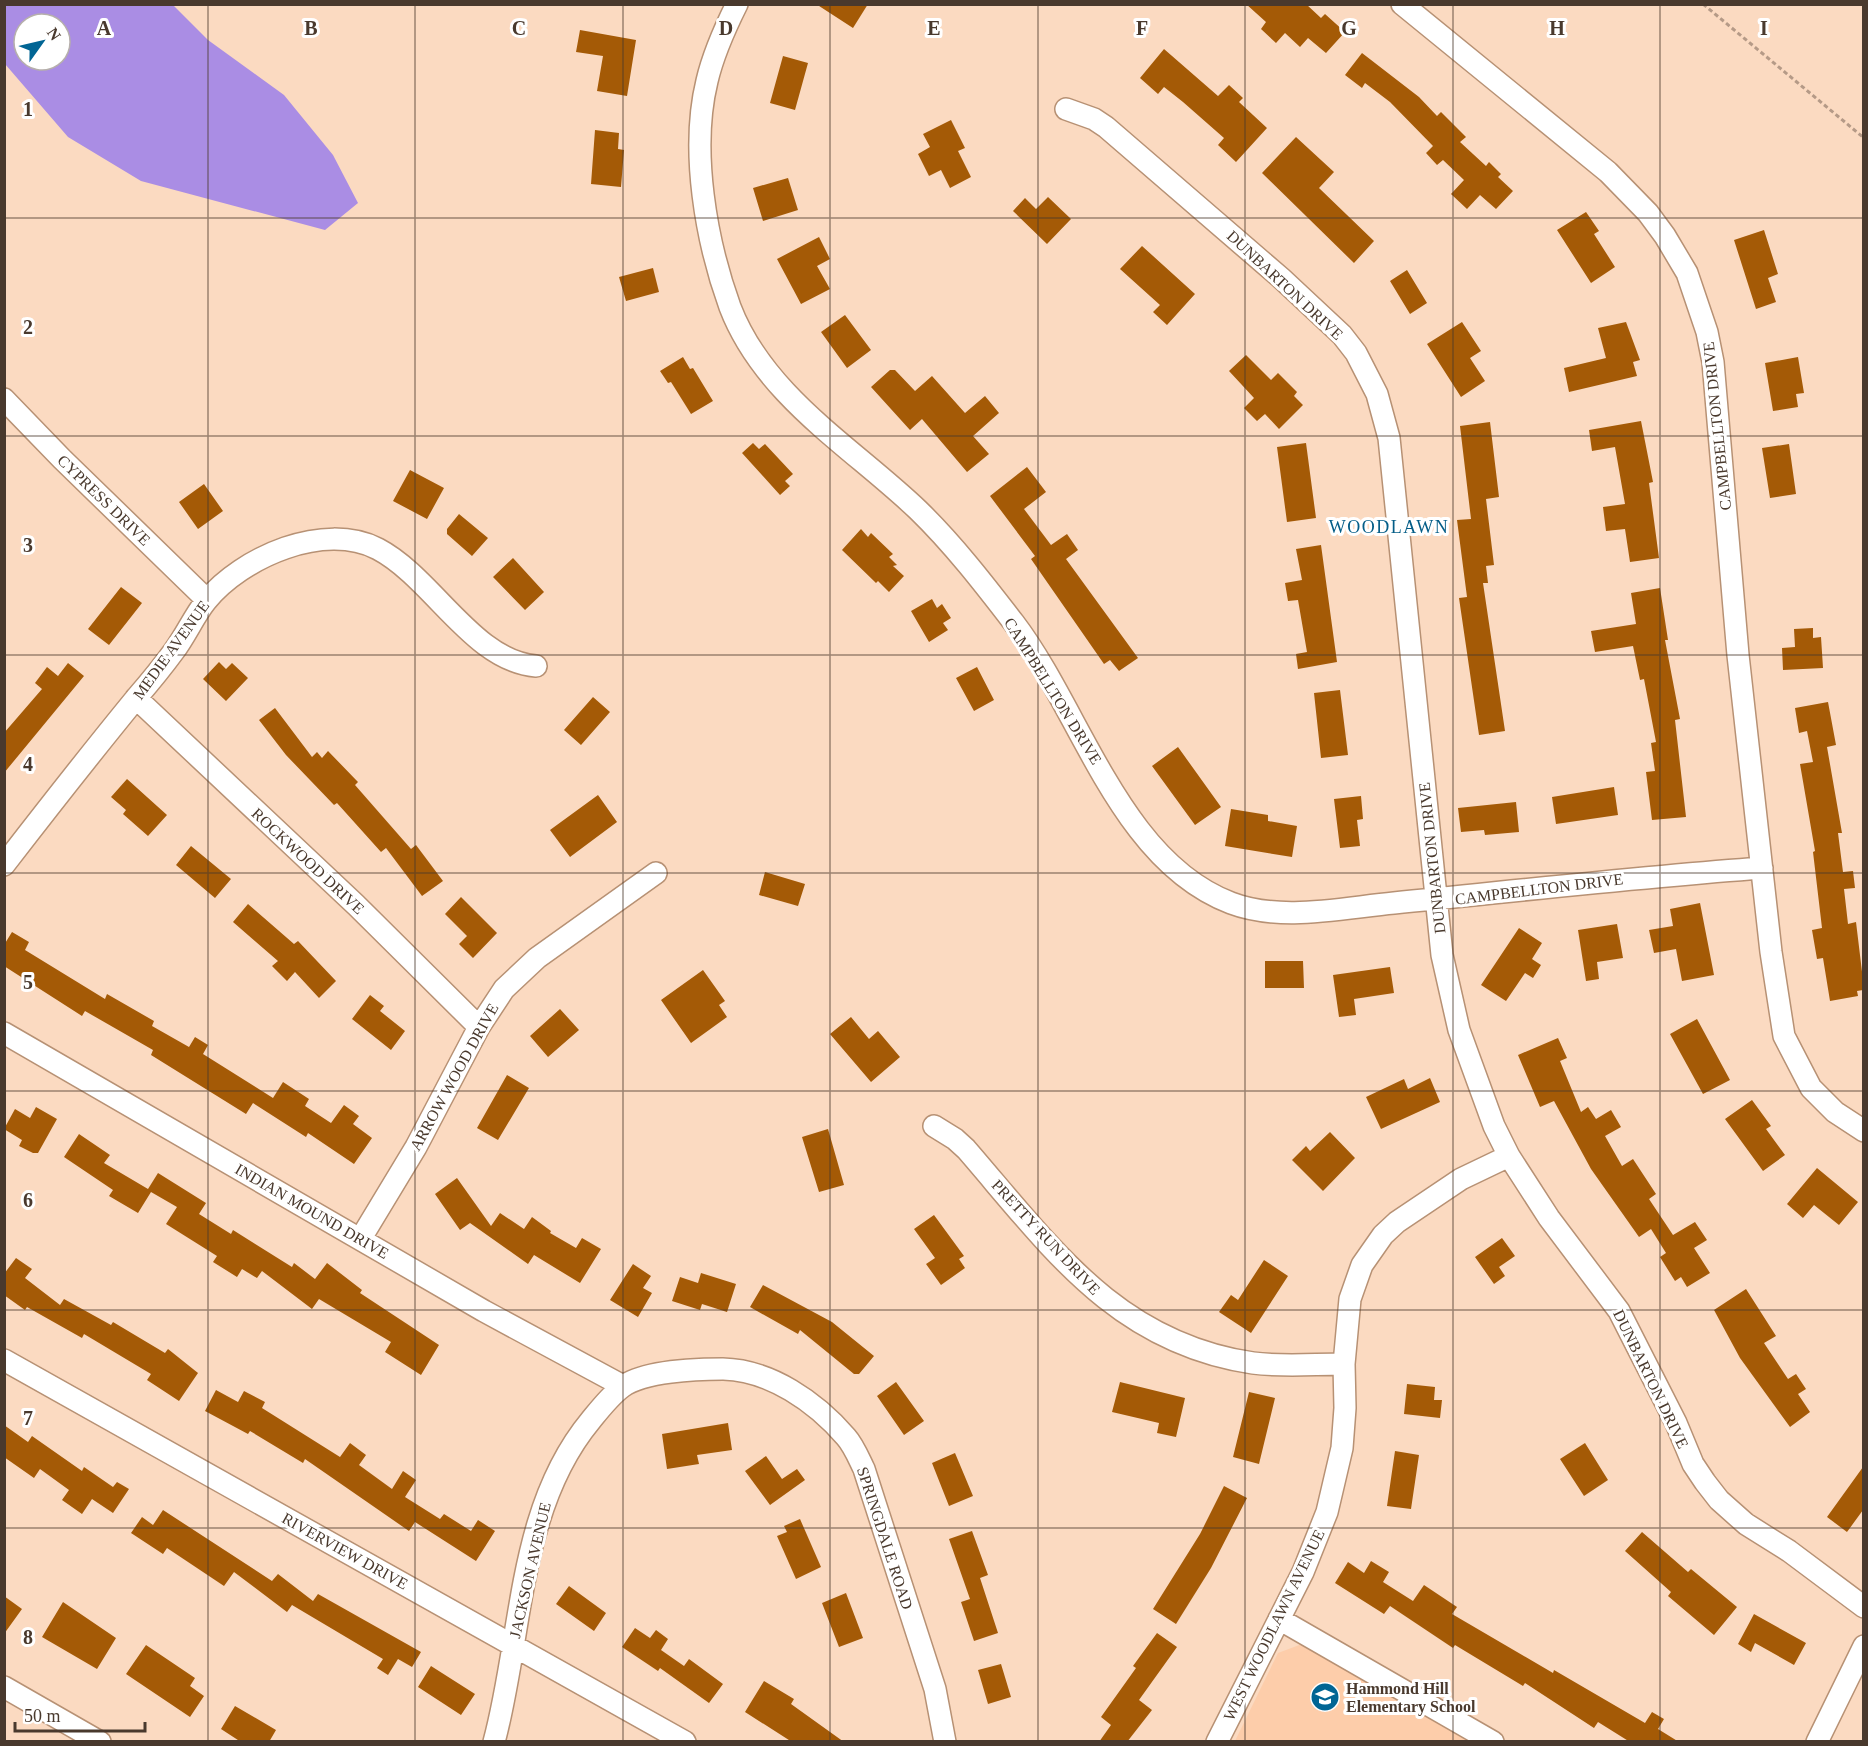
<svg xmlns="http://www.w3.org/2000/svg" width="1868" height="1746" viewBox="0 0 1868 1746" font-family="'Times New Roman',serif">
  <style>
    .built { fill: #fdcdaa }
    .water { fill: #aa8de4; fill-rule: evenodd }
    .building { fill: #a45a06 }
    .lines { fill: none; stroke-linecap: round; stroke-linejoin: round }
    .minor-casing { stroke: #b79174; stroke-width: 24 }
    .path { stroke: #b59a87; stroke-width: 3; stroke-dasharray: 4.5 3; stroke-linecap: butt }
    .minor { stroke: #fff; stroke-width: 21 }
    .grid { fill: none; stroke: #49392d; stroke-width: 1.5; stroke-opacity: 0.55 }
    .labels { text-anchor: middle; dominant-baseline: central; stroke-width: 6; stroke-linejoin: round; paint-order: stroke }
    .street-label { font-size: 16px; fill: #49392d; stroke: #fff }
    .poi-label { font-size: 16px; font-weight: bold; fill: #49392d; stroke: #fff; text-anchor: start }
    .neighbourhood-label { font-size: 18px; letter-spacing: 1.5px; fill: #045d87; stroke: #fff }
    .grid-label { font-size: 20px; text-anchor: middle; font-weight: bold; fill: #49392d; stroke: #fff; stroke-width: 6; stroke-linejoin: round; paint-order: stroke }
  </style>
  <rect width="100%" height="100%" fill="#fbdac1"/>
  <path class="built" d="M1302,1644l168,97h-235l43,-88z"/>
  <path class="water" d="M4,5h169l35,35 76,55 49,60 25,48 -33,27 -184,-49 -73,-44 -63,-73zM24,24h36v36h-36z"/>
  <path class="building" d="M816,4h52l-15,24z
    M1246,4h60l15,14 4,-4 20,18 -19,21 -18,-15 -8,9 -15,-14 -9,10 -15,-14 5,-7z
    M580,30l56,10 -9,56 -30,-5 6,-35 -27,-4z
    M1164,49l54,47 11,-11 14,13 -4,4 28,26 -31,34 -18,-17 6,-7 -41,-36 -19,-15 -6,7 -18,-16z
    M1362,53l57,44 18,19 4,-4 25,25 -6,5 26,24 3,-4 12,12 -3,3 15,14 -17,18 -16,-14 -13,14 -16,-15 13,-14 -21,-20 -6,5 -11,-12 7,-7 -43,-44 -25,-19 -3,5 -17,-13z
    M783,56l25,7 -13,47 -25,-7z
    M951,120l14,28 -7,3 13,26 -21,11 -9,-18 -12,6 -11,-22 12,-7 -7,-13z
    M595,130l24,3 -1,16 6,1 -3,37 -30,-3z
    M1296,137l38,35 -15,16 55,53 -20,22 -92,-90z
    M788,178l10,32 -35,11 -10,-33z
    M1048,197l23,22 -24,25 -34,-33 12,-13 11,11z
    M1586,212l13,19 -5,3 21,33 -24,16 -34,-53z
    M1764,230l14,44 -10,4 8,24 -20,7 -22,-69z
    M819,237l11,22 -13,7 13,23 -29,15 -24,-45z
    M1142,246l53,48 -28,31 -14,-13 7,-7 -40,-36z
    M653,268l6,24 -33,9 -7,-24z
    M1407,270l20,33 -17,11 -20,-33z
    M845,315l26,35 -24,18 -26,-36z
    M1462,322l19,29 -11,7 15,23 -24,16 -34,-53z
    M1626,322l14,38 -7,2 4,14 -68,16 -5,-24 42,-10 -8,-30z
    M1246,355l25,25 7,-7 19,19 -3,4 9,9 -24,24 -14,-15 -8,7 -13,-13 10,-10 -25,-27z
    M683,357l7,12 3,-1 20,33 -22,13 -20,-32 -3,1 -8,-12z
    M1798,357l6,36 -8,1 2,13 -25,4 -8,-48z
    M890,370h5l20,21 17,-15 33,37 20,-17 14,17 -26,23 16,18 -22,18 -45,-53 -12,11 -39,-43z
    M1641,421l12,61 -4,1 10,75 -29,4 -5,-33 -19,2 -3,-24 22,-3 -10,-57 -23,4 -3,-21z
    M1490,422l9,75 -13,2 8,66 -8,1 2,17h-5l22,148 -26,4 -20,-137 8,-1 -10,-77 14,-1 -11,-93z
    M753,443l6,6 6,-5 28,30 -8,7 5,5 -10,9 -38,-42z
    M1306,443l10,75 -29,4 -10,-75z
    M1789,444l7,50 -26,4 -8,-50z
    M1027,467l19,25 -22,17 27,36 16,-11 11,16 -12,9 72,99 -19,13 -9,-11 -6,4 -73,-105 4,-3 -45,-60z
    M410,470l34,18 -17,31 -34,-18z
    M204,484l19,27 -25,18 -19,-27z
    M459,514l29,24 -16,18 -25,-22v-5z
    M861,529l7,8 3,-4 22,21 -4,3 8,8 -4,1 11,10 -15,16 -11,-11 -2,2 -34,-33z
    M1321,545l16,117 -39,7 -2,-15 11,-2 -9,-52 -10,1 -3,-18 17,-3 -6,-31z
    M513,558l31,34 -19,18 -32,-33z
    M121,587l21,16 -33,42 -21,-16z
    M1660,588l8,52h-3l15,79 -5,1 11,97 -34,3 -6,-48 9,-1 -4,-28 5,-1 -12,-63 -4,1 -7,-34 -38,6 -4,-21 45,-7 -5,-31z
    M932,599l5,9 5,-4 9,14 -8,5 5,7 -19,12 -18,-31z
    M1813,628v10l8,-1 2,31 -40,2 -1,-22 13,-1 -1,-18z
    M219,662l7,7 6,-6 16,15 -22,23 -23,-22z
    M68,663l16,13 -80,97v-40l38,-44 -7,-6 12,-16 11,9z
    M977,667l17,33 -20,11 -18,-33z
    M1340,690l8,65 -27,3 -7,-65z
    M593,697l17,15 -29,33 -17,-15z
    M1828,702l8,43 -9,2 15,86h-4l5,39 10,-1 2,17 -11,1 4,35 8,-2 7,58v10l-6,1 1,5 -28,5 -7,-43 -6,1 -5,-29 10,-2 -9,-76 2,-1 -15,-87 13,-2 -6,-31 -8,2 -4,-25z
    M275,708l37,49 5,-5 5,6 6,-7 30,31 -3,3 56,64 5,-4 27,36 -21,15 -36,-48 -5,4 -44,-49 -3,2 -48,-50 -27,-35z
    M1178,747l43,60 -26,18 -43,-59z
    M127,779l40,36 -19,21 -25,-22 3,-4 -15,-13z
    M1614,787l4,28 -62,9 -4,-27z
    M598,795l19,27 -47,35 -20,-27z
    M1361,796l2,23 -6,1 3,26 -20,2 -6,-49z
    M1516,802l3,30 -34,3 -1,-5 -23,2 -3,-24z
    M1231,809l37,6v6l29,5 -5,31 -67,-11z
    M191,846l40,33 -16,19 -39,-33z
    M765,872l40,12 -7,22 -39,-11z
    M461,897l36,36 -24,25 -14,-14 8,-8 -22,-22z
    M1700,903l14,72 -32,6 -6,-32 -22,4 -5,-23 24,-4 -3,-17z
    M248,904l46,40 4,-3 38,40 -17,17 -24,-26 -8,9 -15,-15 6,-5 -45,-39z
    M1617,924l6,34 -26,4 2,17 -13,2 -8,-51z
    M1519,928l23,15 -10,16 9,6 -8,13 -8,-5 -19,28 -25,-16z
    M12,932l17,10 -4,8 80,49 2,-5 47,27 -2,5 37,21 6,-10 13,8 -5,9 70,44 10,-16 26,17 -4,7 26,17 13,-18 15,11 -6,8 19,14 -18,26 -46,-31 -2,4 -53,-34 -7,11 -95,-59 2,-5 -68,-39 -3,5 -78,-50v-21z
    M1265,961h38l1,27h-39z
    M1390,967l4,26 -40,6 2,16 -17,2 -6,-42z
    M703,970l22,31 -6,4 8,12 -36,26 -30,-43z
    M370,995l14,11 -4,5 25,20 -14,19 -39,-31z
    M560,1009l19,21 -31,27 -18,-21z
    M851,1017l18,22 9,-8 22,26 -29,25 -41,-48z
    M1697,1019l33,61 -27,14 -33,-60z
    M1558,1038l9,20 -7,3 21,51 7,-5 8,12 15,-9 10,17 -16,9 17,30 11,-7 23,35 -7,5 24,36 22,-13 12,18 -13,8 16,25 -23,14 -6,-10 -6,4 -15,-24 6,-4 -15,-24 -12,8 -48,-68 -37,-68 -14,6 -22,-52z
    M507,1075l22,13 -31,52 -21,-12z
    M1430,1078l10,24 -59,27 -15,-32 38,-18 4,10z
    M1752,1100l19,26 -5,3 19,26 -22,16 -38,-52z
    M36,1107l21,12 -19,34h-5l-14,-7 3,-6 -18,-11 11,-20 15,9z
    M828,1129l16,56 -25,7 -17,-55z
    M1330,1132l25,26 -32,33 -31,-31 14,-14 4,5z
    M79,1134l31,21 -6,8 44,26 10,-16 48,30 -7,11 32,20 2,-4 59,37 2,-4 21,16 12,-16 35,27 -2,3 79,52 -18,30 -36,-23 6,-10 -72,-43 -7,10 -50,-38 -5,7 -15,-9 -5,8 -24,-15 4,-6 -51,-32 11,-17 -26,-15 -13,21 -29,-17 4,-6 -49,-33z
    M1817,1168l41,34 -19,23 -25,-20 -11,13 -16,-14z
    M457,1178l34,48 9,-13 24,16 8,-12 19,14 -1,2 26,15 6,-10 19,11 -21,34 -46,-28 -6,9 -58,-41 -10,7 -25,-36z
    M934,1215l30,41 -5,3 6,9 -24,17 -15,-21 9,-6 -21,-29z
    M1502,1238l13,18 -16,11 6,9 -11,8 -19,-27z
    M16,1258l16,11 -7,9 35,27 4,-6 47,26 2,-3 52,31 3,-4 30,24 -19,28 -32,-21 4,-6 -67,-40 -2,4 -55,-31 -2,3 -21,-15v-21z
    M1264,1260l24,16 -37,57 -32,-21 12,-17 7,5z
    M633,1264l18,12 -8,12 9,5 -14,24 -28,-17z
    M701,1273l35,11 -9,28 -25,-8 -2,6 -28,-9 8,-24 18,6z
    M763,1285l69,37 42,34 -15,18h-5l-54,-44 -2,4 -48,-27z
    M1746,1289l30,47 -12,7 24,36 8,-5 10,15 -8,5 12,18 -20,15 -50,-69 -26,-48z
    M896,1382l28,39 -20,14 -27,-39z
    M1120,1382l65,16 -9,39 -19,-4 2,-10 -47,-11z
    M1407,1384l28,3 -1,13h8l-2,18 -36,-4z
    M216,1390l22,12 6,-11 21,11 -3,6 78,49 10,-14 16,12 -7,10 33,24 11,-18 13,9 -11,17 35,22 4,-5 27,17 7,-11 17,11 -19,30 -61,-39 -6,9 -104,-72 -2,4 -53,-32 -2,3 -43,-23z
    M1249,1392l26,6 -16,66 -26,-7z
    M728,1423l4,27 -35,5 2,9 -32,5 -5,-35z
    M4,1425l24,17 4,-6 50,35 2,-4 29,20 4,-5 12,7 -16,24 -21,-14 -10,15 -20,-14 7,-10 -29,-21 -6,9 -30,-21z
    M1585,1443l23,37 -24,16 -24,-37z
    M1395,1451l24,4 -8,54 -24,-3z
    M955,1453l18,43 -24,10 -17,-43z
    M766,1456l16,23 15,-10 8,11 -35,25 -25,-34z
    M1863,1467v43l-16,22 -20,-15z
    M1224,1486l23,12 -36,70 -35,56 -23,-15 47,-75z
    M163,1510l109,71 6,-7 35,27 5,-7 103,58 -9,15 -14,-8 -10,16 -11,-7 6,-9 -91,-54 -5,7 -53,-40 -10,14 -57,-38 -4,6 -32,-21 11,-16 11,8z
    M800,1519l21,48 -25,12 -19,-43 10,-4 -3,-6z
    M972,1531l16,44 -8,3 18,55 -24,8 -13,-39 9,-3 -21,-60z
    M1642,1532l46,40 3,-3 46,38 -23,28 -46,-39 3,-4 -46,-41z
    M1371,1561l18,11 -6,10 30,19 11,-16 33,22 -5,7 101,59 1,-3 91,53 7,-11 12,7 -6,10 21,13h-49l-32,-20 -4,6 -69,-45 -2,3 -68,-41 -2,3 -63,-42 -6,8 -49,-31 13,-21 16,11z
    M569,1586l37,27 -12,18 -38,-27z
    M846,1593l17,45 -24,9 -17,-44z
    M4,1596l18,13 -18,25z
    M63,1602l53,36 -19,31 -55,-32z
    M1754,1614l52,29 -12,22 -39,-22 -4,9 -13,-8z
    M635,1628l15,10 6,-8 12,9 -7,11 23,16 5,-7 34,25 -14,19 -49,-35 -2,3 -36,-24z
    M1157,1633l20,14 -38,53 13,10 -25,32h-28l12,-17 -10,-8 35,-49 -3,-2z
    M146,1645l49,33 -5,8 14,10 -14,21 -64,-43z
    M1001,1664l10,33 -23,7 -10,-34z
    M431,1666l44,28 -14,21 -43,-28z
    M764,1681l30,18 -3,5 53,38h-52l-47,-30z
    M235,1706l41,24 -7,12h-28l-20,-13z"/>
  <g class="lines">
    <g class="minor-casing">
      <path id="minor" d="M737,4c-12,24 -24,51 -30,77 -17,69 -1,160 23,226 34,89 122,140 188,203 35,34 66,74 96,113 67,88 106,238 217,280 50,19 110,5 163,0 122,-12 245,-26 368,-35
        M1402,4l206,168 40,41 17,23 22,37 20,59 6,30 25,293 33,297 13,84 27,52 24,24 29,19
        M1066,109l28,10 12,8 175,151 61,57 14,18 21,41 12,44 53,517 17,75 35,96 15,30 40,62 70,93 57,112 17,41 12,18 14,18 27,24 43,27 75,56
        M4,399l58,60 145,141
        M136,698l220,207 123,122
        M4,865c44,-57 88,-113 133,-168 13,-15 26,-31 37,-46 12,-16 20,-35 32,-50 36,-44 118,-80 172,-52 55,29 95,112 158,117
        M4,1033l480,278 139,75
        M934,1126l21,13 11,10c84,97 150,194 287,214 30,4 60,1 91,1
        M361,1238l55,-91 63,-120 25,-38 33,-31 119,-85
        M4,1360l681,382
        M1279,1619l214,123
        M4,1687l96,55
        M494,1742c29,-107 23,-233 97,-322 9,-11 19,-24 31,-33 21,-16 75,-18 101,-18 47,1 93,33 123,68 8,9 13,22 18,32l71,220 10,53
        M1217,1742l86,-170 24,-60 15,-64 3,-40 -1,-44 6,-65 12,-34 21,-30 14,-13 64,-43 48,-23
        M1817,1742l47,-96"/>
    </g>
    <path class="path" d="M1703,4l161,134"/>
    <use href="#minor" class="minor"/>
  </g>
  <path class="grid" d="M208,4v1738M415,4v1738M623,4v1738M830,4v1738M1038,4v1738M1245,4v1738M1453,4v1738M1660,4v1738M4,218h1860M4,436h1860M4,655h1860M4,873h1860M4,1091h1860M4,1310h1860M4,1528h1860"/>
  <defs>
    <g id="school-disc" transform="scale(1.5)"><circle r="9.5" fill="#016594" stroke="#fff"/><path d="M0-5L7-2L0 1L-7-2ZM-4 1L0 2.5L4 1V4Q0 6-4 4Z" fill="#fff"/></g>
  </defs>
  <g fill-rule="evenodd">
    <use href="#school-disc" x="1325" y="1697"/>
  </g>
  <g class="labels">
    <g class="street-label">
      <text transform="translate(1285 285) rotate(43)">DUNBARTON DRIVE</text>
      <text transform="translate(1717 426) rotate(-96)">CAMPBELLTON DRIVE</text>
      <text transform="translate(104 500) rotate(44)">CYPRESS DRIVE</text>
      <text transform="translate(171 650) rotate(-54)">MEDIE AVENUE</text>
      <text transform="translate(1053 691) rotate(58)">CAMPBELLTON DRIVE</text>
      <text transform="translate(1432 858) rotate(-96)">DUNBARTON DRIVE</text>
      <text transform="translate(308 861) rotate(43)">ROCKWOOD DRIVE</text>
      <text transform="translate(1539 889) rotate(-7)">CAMPBELLTON DRIVE</text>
      <text transform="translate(454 1077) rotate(-61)">ARROW WOOD DRIVE</text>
      <text transform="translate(312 1211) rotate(30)">INDIAN MOUND DRIVE</text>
      <text transform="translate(1046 1237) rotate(47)">PRETTY RUN DRIVE</text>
      <text transform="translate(1651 1379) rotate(64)">DUNBARTON DRIVE</text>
      <text transform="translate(885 1538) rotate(72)">SPRINGDALE ROAD</text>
      <text transform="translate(345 1551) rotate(29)">RIVERVIEW DRIVE</text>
      <text transform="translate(530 1570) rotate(-77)">JACKSON AVENUE</text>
      <text transform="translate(1274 1625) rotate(-64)">WEST WOODLAWN AVENUE</text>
    </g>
    <g class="poi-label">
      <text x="1346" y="1688">Hammond Hill<tspan x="1346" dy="18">Elementary School</tspan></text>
    </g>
    <g class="neighbourhood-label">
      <text x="1389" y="527">WOODLAWN</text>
    </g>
  </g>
  <g class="grid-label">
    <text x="104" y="35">A</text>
    <text x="311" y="35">B</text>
    <text x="519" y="35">C</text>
    <text x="726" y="35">D</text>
    <text x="934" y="35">E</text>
    <text x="1142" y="35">F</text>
    <text x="1349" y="35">G</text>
    <text x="1557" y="35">H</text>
    <text x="1764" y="35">I</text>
    <text x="28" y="116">1</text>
    <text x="28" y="334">2</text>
    <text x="28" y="552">3</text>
    <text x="28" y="771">4</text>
    <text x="28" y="989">5</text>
    <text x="28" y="1207">6</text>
    <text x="28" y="1425">7</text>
    <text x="28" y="1644">8</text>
  </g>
  <rect width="1868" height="1746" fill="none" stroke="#49392d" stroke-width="12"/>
  <g transform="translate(42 42) rotate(56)"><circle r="28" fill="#ffffff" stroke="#b6b0ab" stroke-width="1.5"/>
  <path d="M0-4.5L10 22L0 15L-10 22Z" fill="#016594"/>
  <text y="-9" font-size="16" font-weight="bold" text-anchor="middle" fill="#49392d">N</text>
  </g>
  <path d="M15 1722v9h130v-9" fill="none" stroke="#49392d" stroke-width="3"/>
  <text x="24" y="1722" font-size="18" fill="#49392d" stroke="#ffffff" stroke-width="4.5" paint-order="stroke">50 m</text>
</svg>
